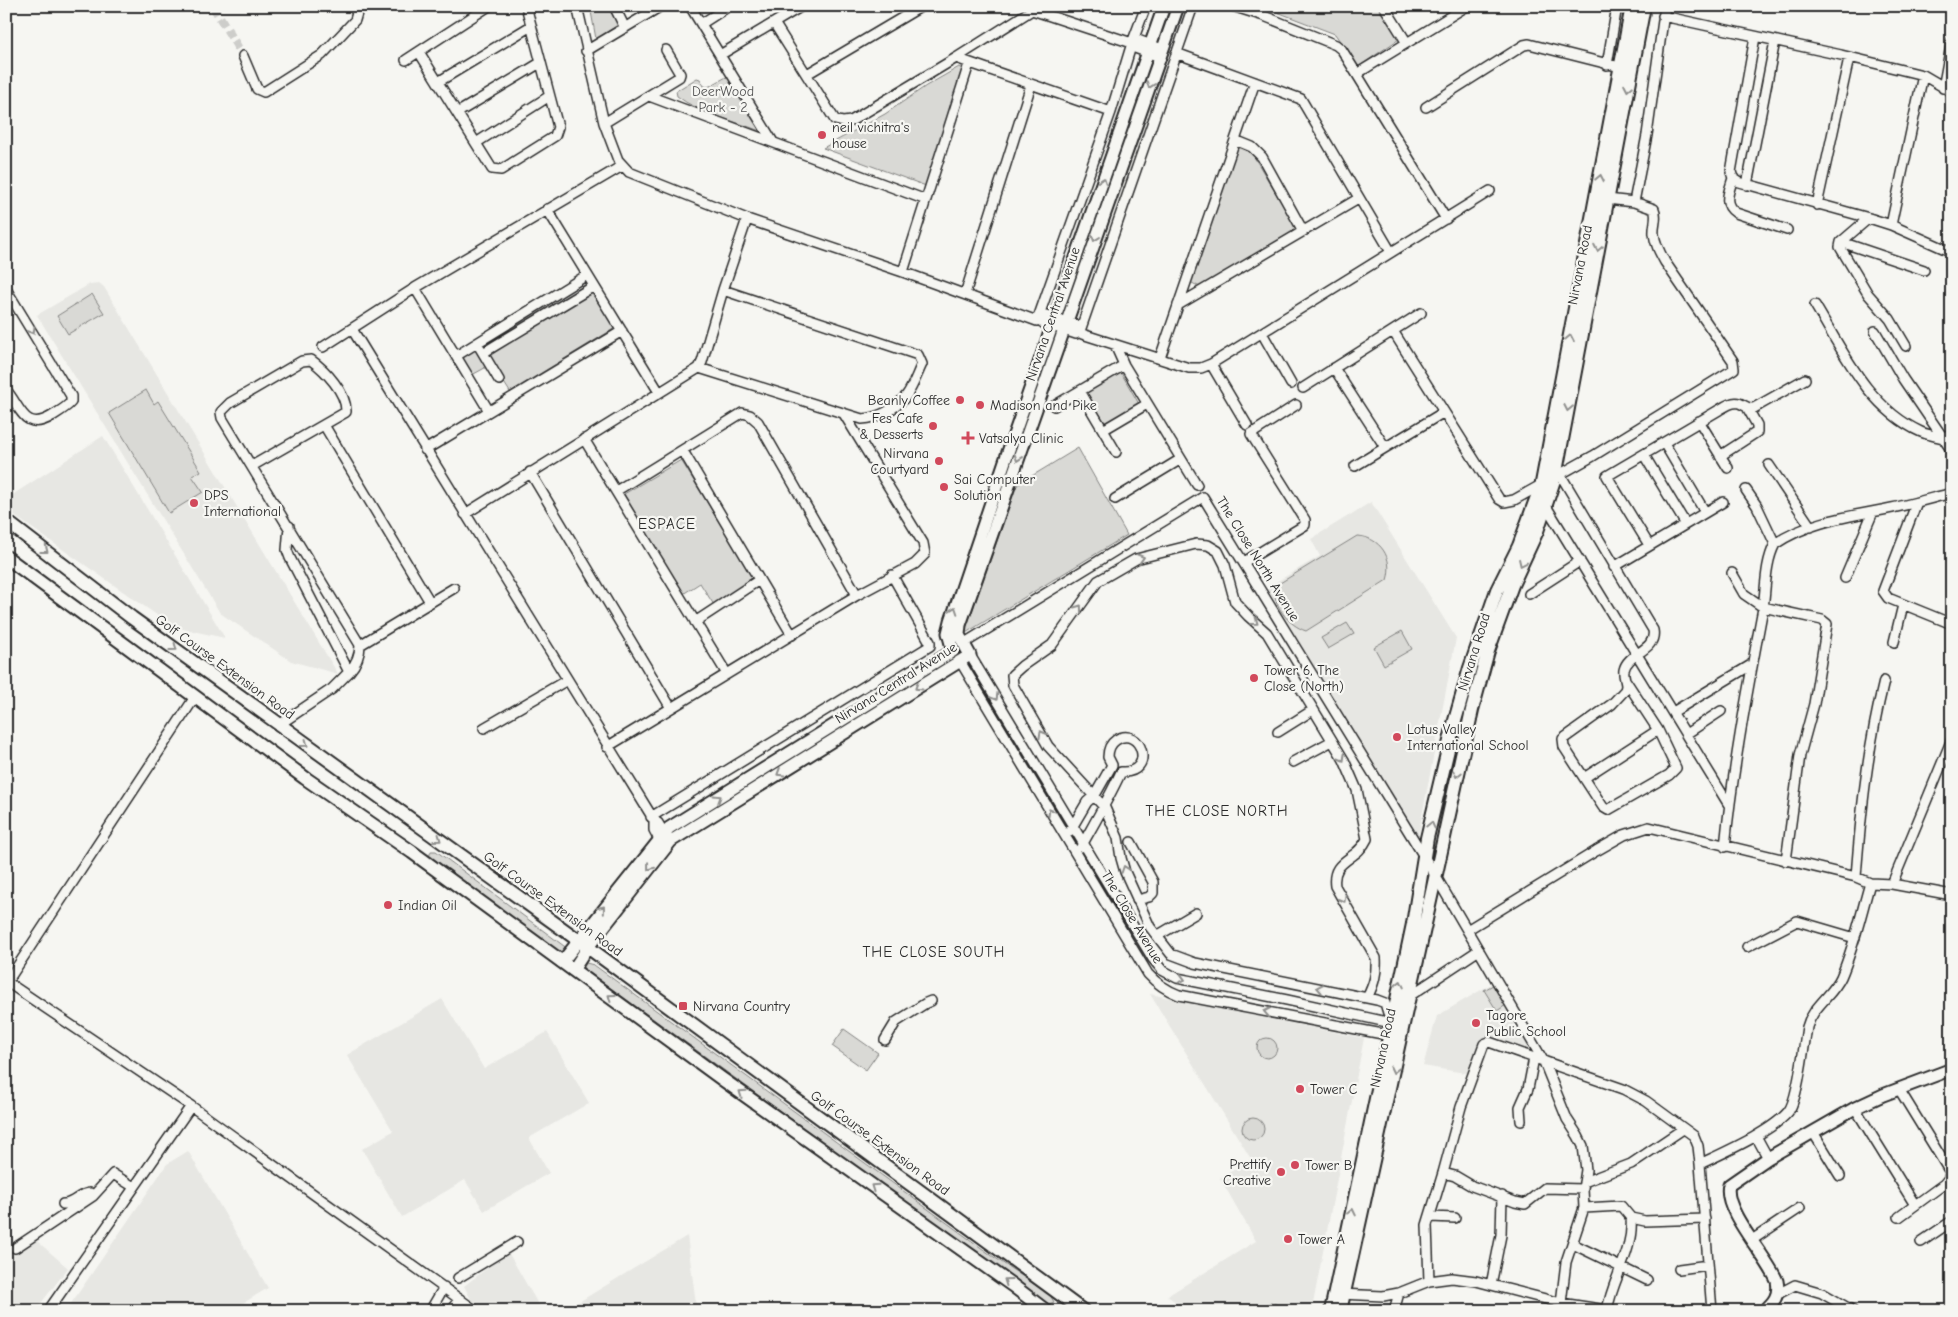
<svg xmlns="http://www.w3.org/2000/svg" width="1958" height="1317" viewBox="0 0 1958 1317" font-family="'Comic Neue',sans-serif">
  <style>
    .built { fill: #e7e7e3 }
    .green { fill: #d9d9d5; stroke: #828280 }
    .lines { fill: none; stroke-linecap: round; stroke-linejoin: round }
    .minor-tunnel { stroke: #cdcdca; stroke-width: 9; stroke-dasharray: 9 4.5; stroke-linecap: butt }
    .minor-casing { stroke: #2b2b2b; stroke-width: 12 }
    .tertiary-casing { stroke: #2b2b2b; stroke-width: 15 }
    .secondary-casing { stroke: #2b2b2b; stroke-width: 16 }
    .minor { stroke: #f6f6f2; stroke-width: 9 }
    .tertiary { stroke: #f6f6f2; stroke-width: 11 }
    .secondary { stroke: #f6f6f2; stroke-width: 12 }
    .oneway { stroke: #90908e }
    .poi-dot { fill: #d1495b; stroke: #f6f6f2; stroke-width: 2 }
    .labels { text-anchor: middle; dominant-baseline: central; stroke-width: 4.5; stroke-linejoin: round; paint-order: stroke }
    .park-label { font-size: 14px; fill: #565656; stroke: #f6f6f2 }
    .poi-label { font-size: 14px; fill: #2b2b2b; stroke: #f6f6f2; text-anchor: start }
    .street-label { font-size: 14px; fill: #2b2b2b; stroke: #f6f6f2 }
    .neighbourhood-label { font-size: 15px; letter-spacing: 1px; fill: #2b2b2b; stroke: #f6f6f2 }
  </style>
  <rect width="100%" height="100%" fill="#f6f6f2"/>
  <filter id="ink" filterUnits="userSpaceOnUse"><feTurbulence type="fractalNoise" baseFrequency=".02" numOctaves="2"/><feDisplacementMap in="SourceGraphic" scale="10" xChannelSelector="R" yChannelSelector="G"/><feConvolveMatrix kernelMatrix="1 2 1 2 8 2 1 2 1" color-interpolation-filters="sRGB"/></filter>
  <g filter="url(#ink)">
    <path class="built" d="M99,283l5,4 234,387 -47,-13 -71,-48 -183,-298 53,-31z
      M103,436l122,202 -51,-11 -168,-117v-11z
      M1371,502l85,136 -38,199 -152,-249 54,-32 -9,-17z
      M1493,983l41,68 -4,2 -45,-17 -15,38 -47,-8 14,-50z
      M1150,994l214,44 -52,271 -4,2h-119l-22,-15 89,-55 -36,-63 31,-19z
      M442,999l42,70 63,-37 42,71 -60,35 20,35 -65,38 -19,-31 -63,37 -40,-68 31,-18 -46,-76z
      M188,1151l80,137 -38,23h-164l101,-147z
      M687,1236l10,75h-133z
      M37,1241l31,27 -33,43h-29v-53z
      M508,1252l34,59h-65l-13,-25z"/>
    <path class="green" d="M590,6h22l9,17 -25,16z
      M1274,6h105l20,33 -41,28 -23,-33 -63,-24z
      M959,67l5,4 -38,115 -103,-38 62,-34 41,-28z
      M730,75l31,51 -1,5c-27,-11 -60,-17 -83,-35l-1,-5 21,-13 3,1 4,7 4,1z
      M1236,145l14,5 47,79 -97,58 -12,-6z
      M585,282l30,46 -105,64 -18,-28 -20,11 -11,-18z
      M92,294l12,19 -36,21 -11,-18z
      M1120,371l19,33 -34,19 -19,-32z
      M146,390l8,14 4,-3 43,70 -9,5 11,16 -34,21 -60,-100z
      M1078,448l49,87 -163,99 53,-149z
      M681,460l73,119 -40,26 -14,-22 -17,11 -59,-100z
      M1357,536c23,1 37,22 30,44l-81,51c-18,-6 -34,-26 -31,-45z
      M1347,623l7,11 -26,15 -7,-11z
      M1402,631l10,18 -28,16 -10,-18z
      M431,851h5l132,98 -6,4 -2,-1 -131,-95z
      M586,963l8,2 397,290 59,40 4,7 -7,3 -461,-335 -2,-3z
      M1493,985l13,20 -9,6 -13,-21z
      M844,1029l34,24 -12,17 -34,-24z
      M1257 1048a10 10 0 1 1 20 0a10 10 0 1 1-20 0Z
      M1242 1129a11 11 0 1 1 22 0a11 11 0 1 1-22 0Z
      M1271,1302l7,3 1,6h-14l1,-6z"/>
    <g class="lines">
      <path class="minor-tunnel" d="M213,6l30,50"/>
      <g class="minor-casing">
        <path id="minor" d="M577,6l27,117 14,37 11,12 118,47 156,53 134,49 74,-209 21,-69 14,-37
          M614,6l11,22
          M690,6l83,136
          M1030,6l2,4 100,33 3,5 25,9
          M1193,6l-113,325 -4,3 -33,-11 -5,-6 8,-2 33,11 3,8 107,34h12l10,-4 279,-173
          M1232,6l32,10 72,29 6,5 104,169
          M1384,6l23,37
          M1663,16l178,39 82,20 29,17
          M774,23l61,97 8,2 8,-1 105,-63 76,-48
          M701,24l28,-18
          M1755,37l-24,135 2,6 6,4 130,36 22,7 54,24 7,1
          M1132,43l6,-3 24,9
          M586,51l75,-45
          M419,52l73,117 9,1 54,-34 3,-9 -32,-121
          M1176,53l125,46 90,153
          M720,55l82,-49
          M243,56l14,33 7,3 58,-37 33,-35 2,-7 -4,-7
          M956,58l155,54
          M406,60l83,-54
          M1607,65l10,-59
          M1358,73l109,-67
          M807,74l115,-68
          M438,82l93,-56
          M1943,88l9,-48
          M649,96l277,104
          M1426,107l98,-62 5,-1 95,24
          M457,113l83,-50
          M604,123l75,-46 1,-3 -14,-24
          M1235,140l17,7 10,10 41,74
          M476,143l72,-46
          M1733,178c-4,14 -11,26 3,35l51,17
          M1747,185l28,-144
          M1634,202l13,-67 18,-129
          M1817,205l32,-147
          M547,209l112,183
          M1869,218l-28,24 -1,5 28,47 22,25 16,27
          M1891,225l32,-150
          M1841,242l83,28
          M903,272l66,-208
          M415,288l74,123
          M6,289l65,107v6c-5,6 -13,10 -19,14 -28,17 -31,-9 -46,-26
          M965,294l66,-209
          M1178,305l180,-106
          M1815,305c28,46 53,103 106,127 7,3 15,4 22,6l9,-5
          M352,329l302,491 4,3 9,15
          M1393,331l106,168 5,3 10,-2 79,-44 141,-87 -1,-8 -68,-99c-5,-9 -10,-18 -11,-28 -1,-9 4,-17 0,-25l-20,-7 -27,-3
          M1875,331l28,48 49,72
          M1262,333l29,51
          M1115,345l9,20 73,120
          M323,347l92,-59 207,-122
          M480,348l19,32
          M483,353l111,-67
          M456,356l131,-81
          M1160,358l95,-276
          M1211,364l36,61
          M699,368l163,51c17,-1 33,-10 44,-23 7,-9 11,-22 16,-32l-4,-9 -195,-65
          M1334,368l51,79
          M1303,388l118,-75
          M1080,391l36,61
          M1054,406l70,-41
          M1699,421l29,47
          M324,425l106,177
          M1103,430l44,-26
          M584,439l143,235
          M1664,443l41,69
          M425,450l197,-119
          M683,451l109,184
          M1644,455l41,68
          M1720,456l37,-24v-7l-9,-16
          M1769,465l42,62
          M252,466l94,-54c1,-19 -21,-42 -35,-52l-9,1 -72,42 -9,9 1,6 138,227c0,11 -4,19 -11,27
          M1355,466l89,-54
          M530,472l141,236
          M1560,474l93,156c4,21 -25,22 -29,40 -1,5 2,11 2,16l-1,4 -13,14 -49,35 1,8 39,60 5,3 61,-35 7,-7 -18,-38 -32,-49
          M1746,490l11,16 18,38
          M616,491l126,-78 8,2 8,7 99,173
          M1115,499l66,-40
          M1917,502l-34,89 5,7 64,26
          M1546,506l183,299
          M465,514l234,-146 3,-6 21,-72 24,-71
          M1649,545l-42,-69 112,-66c5,-3 13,-9 20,-7 6,2 8,6 15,5l51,-29
          M1244,562l61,-37v-5l-54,-86 45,-29
          M1614,567l109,-65
          M1732,573l12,21 19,13 59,13 5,4 -13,80 -14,51 -14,106
          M1845,578l28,-66
          M1529,594l51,-33
          M695,622l64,-42
          M1894,642l9,-37
          M963,644l240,-147 222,361 119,204 23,57 11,17 5,10 3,24 -3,19 1,19 -18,54 -5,41
          M360,645l94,-57
          M970,655l183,304 9,11 15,8 110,22 109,24
          M960,661l188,313c9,10 18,16 31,21l214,41
          M195,697l-188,285 184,124 285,205
          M1673,712l78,-47
          M280,726l6,-6 46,-31 17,-17 -59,-114 -3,-8 2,-24
          M484,728l83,-48
          M1278,732l35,-22
          M1686,734l35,-23
          M607,747l250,-152 58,-31 10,-10 -2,-11 -79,-129
          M1293,762l39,-21
          M1584,778l74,-48
          M651,817l279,-171v-4l-38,-67
          M654,820v10l7,13
          M1070,831l17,-29 8,-7 17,-30 -4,-8c0,-7 2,-13 8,-17 25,-16 41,34 5,32 -12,26 -26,50 -40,75
          M1131,842l22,40v11l-4,4 -12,3
          M1725,847c8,-81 23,-159 38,-239 3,-21 2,-45 12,-64 33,-23 78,-28 117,-36 20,-4 40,-10 60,-15
          M1856,877c5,-66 12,-131 28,-196
          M1892,884l60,-145
          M1467,930l129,-79 28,-16 25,-8 207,50 14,6 22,1 60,11
          M1157,936l39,-23
          M1747,947l50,-26 58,17
          M1408,997l71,-47
          M1367,998c7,-14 10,-24 9,-40l-41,-72c-4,-27 22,-25 32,-47l-10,-49 -13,-30 -77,-127 -19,-17 -13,-14 -10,-37 -7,-14 -10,-6 -12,-1 -60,15 -38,22 -46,64 -30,21 -10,9 1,10 35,61 57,62 13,30 3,20 4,14 25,55 21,27 24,9 182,37 8,3 3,10 6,2
          M885,1040l11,-18 30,-19 5,-2
          M1855,1108l60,97
          M1521,1121l-1,-14 8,-18 6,-31
          M1813,1132l27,44
          M1756,1136l12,22
          M1443,1173l12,3 17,10 43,16 10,2 20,-16 38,1
          M1584,1182l47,-18 52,-35
          M63,1204c10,1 17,-11 27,-11l3,3
          M1584,1208l37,-2 10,12 14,3 60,-2
          M1430,1217l25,1
          M1899,1217l45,-33 5,-6 1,-6 -51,-83
          M1752,1240l48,-32
          M1921,1242l31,-21
          M1573,1244l74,36
          M15,1248l78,-52 20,-22 21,13
          M1679,1269l29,-4
          M458,1278l59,-36
          M1429,1281l-2,-56 16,-52 18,-66 23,-63 5,-2 134,47 23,12 48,35 4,10 2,18
          M1491,1285l10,-50 1,-39
          M1340,1294l43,2 16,-3 30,-12 23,-3 24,3 85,22 52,8
          M1778,1294l17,-9 27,8 31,18
          M48,1311l143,-205
          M430,1311l14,-24
          M450,1311l10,-12
          M1394,1311l5,-18
          M1607,1311c5,-32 27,-60 24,-93
          M1712,1311l-12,-147c25,-12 71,-32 88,-52 10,-12 16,-67 19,-85 5,-20 26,-32 34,-50 13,-30 20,-63 29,-94"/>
      </g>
      <g class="tertiary-casing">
        <path id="tertiary" d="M562,962l107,-134 284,-177 -5,-18 3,-12 56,-166 157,-449
          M573,970l15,-23 83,-106 299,-186 -11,-20 1,-10 218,-619
          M1764,1311c10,-9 16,-16 13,-30 -10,-25 -55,-71 -48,-96l39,-27 87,-50 28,-13 69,-26"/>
      </g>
      <g class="secondary-casing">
        <path id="secondary" d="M6,521l126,97 446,322 505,371
          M6,557l299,221 107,74 310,227 290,206 34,26
          M1331,1311l82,-387 14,-86 27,-114 16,-56 27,-78 22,-44 23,-63 90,-477
          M1340,1311l132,-601 16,-59 24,-66 25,-54 18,-54 89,-471"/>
      </g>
      <use href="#minor" class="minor"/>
      <use href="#tertiary" class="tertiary"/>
      <use href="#secondary" class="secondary"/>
    </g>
    <defs><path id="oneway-chevron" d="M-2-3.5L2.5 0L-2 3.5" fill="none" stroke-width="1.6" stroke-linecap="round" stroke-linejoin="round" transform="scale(1.25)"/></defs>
    <g class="oneway">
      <use href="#oneway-chevron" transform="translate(1150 85) rotate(110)"/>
      <use href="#oneway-chevron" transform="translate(1628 88) rotate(101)"/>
      <use href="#oneway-chevron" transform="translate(1600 178) rotate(-79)"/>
      <use href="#oneway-chevron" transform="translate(1103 181) rotate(-71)"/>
      <use href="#oneway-chevron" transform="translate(1095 238) rotate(110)"/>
      <use href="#oneway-chevron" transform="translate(1598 248) rotate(101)"/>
      <use href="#oneway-chevron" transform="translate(32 331) rotate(59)"/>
      <use href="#oneway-chevron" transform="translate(1570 338) rotate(-79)"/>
      <use href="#oneway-chevron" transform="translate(1568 408) rotate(101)"/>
      <use href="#oneway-chevron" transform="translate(1018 458) rotate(109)"/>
      <use href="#oneway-chevron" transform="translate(45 550) rotate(38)"/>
      <use href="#oneway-chevron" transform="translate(1141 558) rotate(-17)"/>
      <use href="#oneway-chevron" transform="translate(1522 563) rotate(115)"/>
      <use href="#oneway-chevron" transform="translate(1079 608) rotate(-54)"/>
      <use href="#oneway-chevron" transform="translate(954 610) rotate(-71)"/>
      <use href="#oneway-chevron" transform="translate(1255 622) rotate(36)"/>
      <use href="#oneway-chevron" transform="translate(174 648) rotate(36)"/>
      <use href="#oneway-chevron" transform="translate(918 687) rotate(148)"/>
      <use href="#oneway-chevron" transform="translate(995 697) rotate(59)"/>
      <use href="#oneway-chevron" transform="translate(1042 734) rotate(-120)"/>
      <use href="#oneway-chevron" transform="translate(305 744) rotate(36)"/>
      <use href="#oneway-chevron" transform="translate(1342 758) rotate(61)"/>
      <use href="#oneway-chevron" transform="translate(780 773) rotate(148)"/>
      <use href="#oneway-chevron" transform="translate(1457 774) rotate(103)"/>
      <use href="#oneway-chevron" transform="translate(718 798) rotate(-32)"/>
      <use href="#oneway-chevron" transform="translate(1051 812) rotate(-121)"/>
      <use href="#oneway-chevron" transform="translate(1431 825) rotate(-77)"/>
      <use href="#oneway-chevron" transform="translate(438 839) rotate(36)"/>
      <use href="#oneway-chevron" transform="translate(650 867) rotate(128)"/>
      <use href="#oneway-chevron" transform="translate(1125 869) rotate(-109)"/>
      <use href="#oneway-chevron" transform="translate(1343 899) rotate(61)"/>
      <use href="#oneway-chevron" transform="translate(602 909) rotate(-51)"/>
      <use href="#oneway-chevron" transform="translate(1182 979) rotate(15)"/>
      <use href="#oneway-chevron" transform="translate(1400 984) rotate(-78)"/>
      <use href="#oneway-chevron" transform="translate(1320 988) rotate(-169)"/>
      <use href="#oneway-chevron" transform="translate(611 997) rotate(-144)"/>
      <use href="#oneway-chevron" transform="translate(1267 1012) rotate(-169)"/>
      <use href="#oneway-chevron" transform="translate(1394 1070) rotate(103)"/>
      <use href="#oneway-chevron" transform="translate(742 1093) rotate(-145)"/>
      <use href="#oneway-chevron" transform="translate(874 1187) rotate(-145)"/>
      <use href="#oneway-chevron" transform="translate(1352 1212) rotate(-78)"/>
      <use href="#oneway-chevron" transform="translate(1007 1281) rotate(-144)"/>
    </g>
  </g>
  <g class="poi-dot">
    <circle cx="822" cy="135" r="5"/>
    <circle cx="960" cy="400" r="5"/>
    <circle cx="980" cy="405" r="5"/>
    <circle cx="933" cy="426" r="5"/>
    <path d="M965.5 430.5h5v5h5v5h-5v5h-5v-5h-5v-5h5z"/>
    <circle cx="939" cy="461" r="5"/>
    <circle cx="944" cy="487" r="5"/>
    <circle cx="194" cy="503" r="5"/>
    <circle cx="1254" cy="678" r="5"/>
    <circle cx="1397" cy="737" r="5"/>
    <circle cx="388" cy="905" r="5"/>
    <rect x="678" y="1001" width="10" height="10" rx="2.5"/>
    <circle cx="1476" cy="1023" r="5"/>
    <circle cx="1300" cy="1089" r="5"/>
    <circle cx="1295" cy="1165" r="5"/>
    <circle cx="1281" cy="1172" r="5"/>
    <circle cx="1288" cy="1239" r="5"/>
  </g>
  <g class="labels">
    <g class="park-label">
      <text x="723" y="91">DeerWood<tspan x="723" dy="16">Park - 2</tspan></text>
    </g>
    <g class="poi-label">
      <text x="832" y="127">neil vichitra's<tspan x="832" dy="16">house</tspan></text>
      <text x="950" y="400" text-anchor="end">Beanly Coffee</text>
      <text x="990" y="405">Madison and Pike</text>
      <text x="923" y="418" text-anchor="end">Fes Cafe<tspan x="923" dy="16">&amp; Desserts</tspan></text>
      <text x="979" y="438">Vatsalya Clinic</text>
      <text x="929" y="453" text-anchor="end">Nirvana<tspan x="929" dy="16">Courtyard</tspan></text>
      <text x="954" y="479">Sai Computer<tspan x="954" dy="16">Solution</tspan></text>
      <text x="204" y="495">DPS<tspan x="204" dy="16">International</tspan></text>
      <text x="1264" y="670">Tower 6, The<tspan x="1264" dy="16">Close (North)</tspan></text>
      <text x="1407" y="729">Lotus Valley<tspan x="1407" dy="16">International School</tspan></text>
      <text x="398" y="905">Indian Oil</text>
      <text x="693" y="1006">Nirvana Country</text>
      <text x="1486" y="1015">Tagore<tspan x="1486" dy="16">Public School</tspan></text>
      <text x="1310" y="1089">Tower C</text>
      <text x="1271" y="1164" text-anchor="end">Prettify<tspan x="1271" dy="16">Creative</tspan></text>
      <text x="1305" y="1165">Tower B</text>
      <text x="1298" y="1239">Tower A</text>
    </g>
    <g class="street-label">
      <text transform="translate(1580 265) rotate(-79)">Nirvana Road</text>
      <text transform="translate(1053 314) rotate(-71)">Nirvana Central Avenue</text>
      <text transform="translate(1258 559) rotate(58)">The Close North Avenue</text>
      <text transform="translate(1474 652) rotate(-73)">Nirvana Road</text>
      <text transform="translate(225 667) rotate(36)">Golf Course Extension Road</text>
      <text transform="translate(896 683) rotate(-32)">Nirvana Central Avenue</text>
      <text transform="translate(553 904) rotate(36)">Golf Course Extension Road</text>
      <text transform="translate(1132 917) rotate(59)">The Close Avenue</text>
      <text transform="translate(1383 1048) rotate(-78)">Nirvana Road</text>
      <text transform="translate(880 1143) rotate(36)">Golf Course Extension Road</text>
    </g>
    <g class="neighbourhood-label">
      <text x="667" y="524">ESPACE</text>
      <text x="1217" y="811">THE CLOSE NORTH</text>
      <text x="934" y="952">THE CLOSE SOUTH</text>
    </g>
  </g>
  <rect width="1958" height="1317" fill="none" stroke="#f6f6f2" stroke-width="25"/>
  <rect x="12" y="12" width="1933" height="1292" fill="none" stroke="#2b2b2b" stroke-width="2" filter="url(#ink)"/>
</svg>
